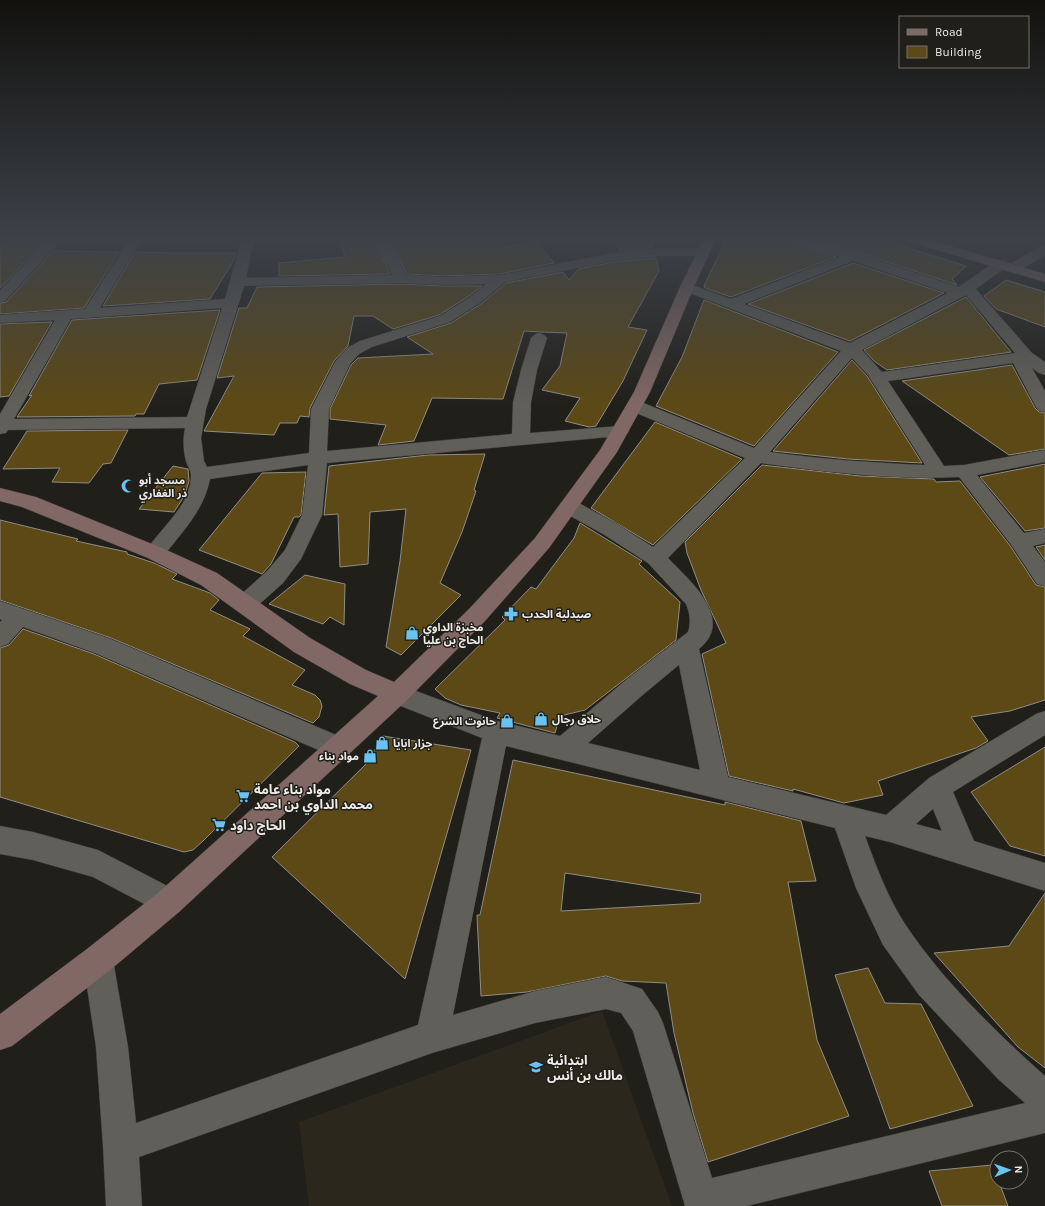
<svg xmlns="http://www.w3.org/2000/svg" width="1045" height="1206" viewBox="0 0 1045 1206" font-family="Karla,'Noto Sans Arabic',sans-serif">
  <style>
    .built { fill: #2c271d }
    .building { fill: #5c4916; stroke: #8f8d86; fill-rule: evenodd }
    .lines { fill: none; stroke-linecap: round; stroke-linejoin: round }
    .street-casing { stroke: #3d3b37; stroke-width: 1 }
    .secondary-casing { stroke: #3d3b37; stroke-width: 1 }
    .street { fill: #615f59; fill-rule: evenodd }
    .secondary { fill: #816865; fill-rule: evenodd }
    .labels { text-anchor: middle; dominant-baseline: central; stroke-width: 3; stroke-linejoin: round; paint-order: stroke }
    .poi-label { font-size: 11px; font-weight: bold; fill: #efedea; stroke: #211f1a; text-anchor: start }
    .near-poi-label { font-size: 13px; font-weight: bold; fill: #efedea; stroke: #211f1a; text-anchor: start }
  </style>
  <rect width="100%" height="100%" fill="#211f1a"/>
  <path class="built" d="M602,1011l70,195h-363l-10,-84z"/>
  <path class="building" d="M14,238h34l-48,50v-43h6z
    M339,238h34l17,36 -111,2v-13l66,-6z
    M387,238h110l8,9 32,-4 17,20 -54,11 -56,2 -37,-2z
    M615,238h36l2,9 -33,4z
    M727,238h64l2,4 43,15 -105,40 -26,-9 -1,-2z
    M814,238h62l90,28 -14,13 5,6z
    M53,251l66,1 -35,56 -84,6v-11l6,-1z
    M135,252l36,1h65l-1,5 -25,41 -107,7z
    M656,258l3,13 -31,56 19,3 -24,51 -27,45 -7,1 -24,-6 15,-23 -38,-8 18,-24 7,-33 -27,-1 -16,-1 -21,68 -71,-1 -18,43 -36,4 8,-20 -56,-6v-10l21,-44 7,-7 75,-4 -26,-17 44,-14 30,-19 25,-21 57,-11 6,8 9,-11 35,-7z
    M853,263l91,30 -94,48 -102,-37z
    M1006,280l39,12v35l-49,-18 -12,-13z
    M401,284l43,2h38l-13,10 -30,19 -46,14 -20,-13h-19l-6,30 -14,15 -24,47 -1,9 -9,-1 -3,7h-17l-6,12 -70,-4 30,-55 -17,2 22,-70h8l10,-21z
    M966,297l45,55 -124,18 -13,-9 -10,-11z
    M704,300l134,52 -84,94 -98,-40 26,-49z
    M220,310l-23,70 -38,4 -15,30h-8l-1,2 -118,1 15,-22 -3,1 43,-76z
    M52,322l-43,74 -9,1v-73z
    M852,360l15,16 55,87 -74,-4 -75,-8z
    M1012,365l23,43 4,4 6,1v36l-36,6 -107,-74z
    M655,422l87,37 -89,86 -62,-37z
    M128,430l-17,33 -8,1 -14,19 -37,-1 8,-14 -57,1 24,-38z
    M485,454l-11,36 2,1 -14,41 -22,51 21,12 -60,60 -15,-8 14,-86 6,-52 -36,3 -2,52 -28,3 -2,-53 -14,1 5,-49 99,-11z
    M1045,464v64l-20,3 -45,-54z
    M762,465l98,11 74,3 2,3 24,-1 51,66 25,38 9,2v113l-35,11 -39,6 17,24 -12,7 -98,33 5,14 -39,8 -51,-14v2l-64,-15 -27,-122 24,-11 -25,-53 -14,-37 -2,-11z
    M173,466l15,3 1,12 -4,14 -11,17 -35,-3z
    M306,472l-5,43 -2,2h-5l-23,47 -9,10 -63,-24 63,-77z
    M0,520l78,19 -2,2 51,11v2l27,9 23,11 -5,5 38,14 9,7 -9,10 40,19 -7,7 62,34 -13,15 23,10 5,5 2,6 -3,11 -6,6 -202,-85 -111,-38z
    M580,523l62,38 -3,3 41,38 -4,38 -91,70 -25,6 -5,17 -58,-15 3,-5 -39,-8 -16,-7 -10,-9 70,-69 -3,-3 29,-30 5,2 38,-51z
    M1045,545v15l-9,-13z
    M305,575l40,9 -1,41 -14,-8 -7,7 -54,-20z
    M23,629l71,25 201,88 4,4 -96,95 -10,9 -9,2 -184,-55v-149l9,-3z
    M383,736l88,14 -66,229 -133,-122 94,-93z
    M1045,747v109l-35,-10 -39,-54z
    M513,760l212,45v-3l76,19 15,60 -28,1 29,158 32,76 -141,46 -15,-49 -19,-80 -8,-50 -44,-2 -16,-5 -79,16 -46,4 -4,-81h3zM565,873l136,21 -1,9 -139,8z
    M1045,893v175l-27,-21 -84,-94 75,-7z
    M868,968l17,35 36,1 52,102 -83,23 -55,-154z
    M992,1165l5,17h2l9,24h-66l-13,-35z"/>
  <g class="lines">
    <g class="street-casing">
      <path id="street" d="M50,238h13l-58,63 -5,1v-12z
        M130,238h12l-42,70 125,-9 17,-61h12l-8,40 146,-3 -18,-37h12l20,37 38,2 56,-2 113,-22 48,-5h42l5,1 2,3 -2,3 -5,1h-42l-48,5 -108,21 -25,21 -30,19 -78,25 -13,7 -9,10 -21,45 -2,42 185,-17 1,-32 8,-32 10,-32 3,-3 5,-2 5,2 3,3 -10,32 -6,32 -1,31 90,-7 6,1 3,4 -3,4 -6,1 -293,27 -5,52 -21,44 -18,24 -30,27 -8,2 -8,-2 -3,-6 3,-6 30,-27 18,-21 17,-35 6,-50 -98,14c-6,32 -29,54 -48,79l-7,3 -7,-3 -3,-5c14,-25 46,-46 46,-78 0,-5 -4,-9 -5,-14 -3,-11 -3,-23 -1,-33l-177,2 -2,3 -6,1v-20l55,-94 -55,3v-8l85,-6zM401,283l43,2 42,-1 -16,13 -30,19 -80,25 -13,7 -12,14 -24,47 -2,44 -102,14 -3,-6 -3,-23 5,-29 38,-123zM222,308l-35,109 -173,2 57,-100z
        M792,238h18l149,49 37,-26h10l2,3 -2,3 -30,22 56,64 13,9v13l-6,-2 -7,-5 13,23v21l-6,-1 -3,-4 -23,-44 -125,18 56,85 20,-1 81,-15v12l-68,13 47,58 21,-4v14l-12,3 12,16v24l-8,-2 -25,-38 -53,-69c-66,3 -133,-5 -198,-14l-93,95c21,22 68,61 31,91l29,128 158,38 43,-37 107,-64 9,-3v24l-92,57 21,49 71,22v28l-155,-49 -25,-6c11,30 23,62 40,88 37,56 90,107 140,152v57l-298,73h-62l-52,-175 -12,-18 -15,-4 -71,14 -103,30 -293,104 3,49h-36l-3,-60 -7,-99 -13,-87 4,-11 11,-4 11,4 4,11 15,87 8,76 282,-98 64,-287 -94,-37 -3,-7 3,-7 9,-3 100,37 63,15 67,-57 61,-47c3,-9 2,-19 -2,-28l-38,-41 -45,-29 -40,-22 -3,-5 3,-5 7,-2 7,2 40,22 36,23 92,-89 -116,-48 -3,-4 3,-4 6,-1 6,1 113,46 87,-97 -159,-61 -2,-3 2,-3 5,-1 44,16 109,-42 -47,-16zM853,261l95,32 -98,50 -106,-39zM966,295l49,58 -133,19 -20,-22zM852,358l16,17 57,90c-51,-2 -103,-6 -155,-13zM679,665l21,105 -112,-27 57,-50zM506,746l329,82 21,60 27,57 36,50 79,84 27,24 -313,75 -49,-155 -5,-11 -16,-23 -36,-12 -71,14 -82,24zM933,809l9,22 -26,-7z
        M1045,245v10l-26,16 -5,1 -5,-1 -2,-3 2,-3 31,-19z
        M0,601l111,38 237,101 4,8 -4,8 -9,3 -244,-106 -72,-26 -15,17 -8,3v-25l2,-2 -2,-1z
        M0,826l33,6 65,18 81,42 5,10 -5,10 -10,5 -76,-40 -60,-17 -33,-6z"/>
    </g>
    <g class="secondary-casing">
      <path id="secondary" d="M704,238h12l-22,49 -44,105 -33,60 -68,96 -64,73 -79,80 -227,211 -70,59 -97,75 -12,4v-36l87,-65 72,-57 219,-196 -28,-12 -56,-32 -93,-67 -53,-27 -126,-51 -22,-6v-13l36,9 126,51 55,25 93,65 56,32 28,12 75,-73 66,-71 65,-88 34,-58 46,-105z
        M906,238h18l121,36v8l-138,-41z"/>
    </g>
    <use href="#street" class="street"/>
    <use href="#secondary" class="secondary"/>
  </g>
  <linearGradient id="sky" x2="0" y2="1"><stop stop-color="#12110e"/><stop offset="0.59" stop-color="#3d4249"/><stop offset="1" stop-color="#3d4249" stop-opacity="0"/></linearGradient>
  <rect width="1045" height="406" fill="url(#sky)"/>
  <defs>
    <g id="mosque-bare" transform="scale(1.08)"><path d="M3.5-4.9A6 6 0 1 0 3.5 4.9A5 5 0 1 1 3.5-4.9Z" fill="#69c3f1" stroke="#211f1a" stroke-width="2.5" paint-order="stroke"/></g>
    <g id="pharmacy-bare" transform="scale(1.08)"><path d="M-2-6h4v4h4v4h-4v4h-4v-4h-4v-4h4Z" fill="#69c3f1" stroke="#211f1a" stroke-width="2.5" paint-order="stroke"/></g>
    <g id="shop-bare" transform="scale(1.08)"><path d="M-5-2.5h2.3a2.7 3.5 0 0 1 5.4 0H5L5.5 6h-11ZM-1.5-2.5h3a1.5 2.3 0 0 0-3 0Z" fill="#69c3f1" stroke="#211f1a" stroke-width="2.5" paint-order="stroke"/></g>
    <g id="supermarket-bare" transform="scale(1.08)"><path d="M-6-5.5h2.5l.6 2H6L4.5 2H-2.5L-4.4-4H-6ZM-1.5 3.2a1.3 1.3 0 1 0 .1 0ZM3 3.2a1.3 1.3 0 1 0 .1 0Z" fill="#69c3f1" stroke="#211f1a" stroke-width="2.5" paint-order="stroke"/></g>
    <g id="school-bare" transform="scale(1.08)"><path d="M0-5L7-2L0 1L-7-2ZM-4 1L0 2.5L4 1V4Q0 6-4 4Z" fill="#69c3f1" stroke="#211f1a" stroke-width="2.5" paint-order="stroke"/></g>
  </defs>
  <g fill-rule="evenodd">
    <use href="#mosque-bare" x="128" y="486"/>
    <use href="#pharmacy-bare" x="511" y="614"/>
    <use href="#shop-bare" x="412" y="633"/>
    <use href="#shop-bare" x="541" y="719"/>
    <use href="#shop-bare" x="507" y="721"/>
    <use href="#shop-bare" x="382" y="743"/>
    <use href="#shop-bare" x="370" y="756"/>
    <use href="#supermarket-bare" x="243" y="796"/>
    <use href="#supermarket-bare" x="219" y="825"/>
    <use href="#school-bare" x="536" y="1067"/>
  </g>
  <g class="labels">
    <g class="poi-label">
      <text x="139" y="480">مسجد أبو<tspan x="139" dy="13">ذر الغفاري</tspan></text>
      <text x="522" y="614">صيدلية الحدب</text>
      <text x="423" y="627">مخبزة الداوي<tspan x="423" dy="13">الحاج بن عليا</tspan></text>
      <text x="552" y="719">حلاق رجال</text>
      <text x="496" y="721" text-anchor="end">حانوت الشرع</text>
      <text x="393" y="743">جزار ابايا</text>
      <text x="359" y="756" text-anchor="end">مواد بناء</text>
    </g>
    <g class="near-poi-label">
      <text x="254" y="789">مواد بناء عامة<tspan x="254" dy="15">محمد الداوي بن احمد</tspan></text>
      <text x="230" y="825">الحاج داود</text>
      <text x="547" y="1060">ابتدائية<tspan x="547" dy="15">مالك بن أنس</tspan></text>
    </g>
  </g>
  <rect x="899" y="16" width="130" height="52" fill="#211f1a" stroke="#73716d"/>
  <rect x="907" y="29" width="20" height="6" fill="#816865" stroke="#73716d"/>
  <text x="935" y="36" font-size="12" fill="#efedea">Road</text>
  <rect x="907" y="46" width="20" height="12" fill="#5c4916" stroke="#73716d"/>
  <text x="935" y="56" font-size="12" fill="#efedea">Building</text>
  <g transform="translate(1009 1170) rotate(88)"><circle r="19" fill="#211f1a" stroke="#73716d"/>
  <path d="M0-3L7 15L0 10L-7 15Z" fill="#69c3f1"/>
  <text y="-6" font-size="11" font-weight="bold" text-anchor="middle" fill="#efedea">N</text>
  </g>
</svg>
